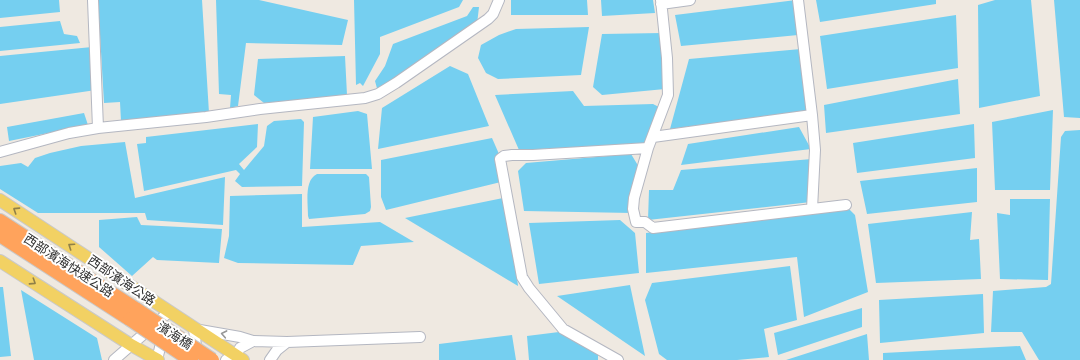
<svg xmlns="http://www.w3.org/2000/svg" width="1080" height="360" viewBox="0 0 1080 360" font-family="Montserrat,'Noto Sans TC',sans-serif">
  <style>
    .water { fill: #75cff0 }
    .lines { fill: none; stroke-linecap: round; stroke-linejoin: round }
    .minor-casing { stroke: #b4b7c1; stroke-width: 12 }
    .major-casing { stroke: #c9c9c9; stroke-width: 14 }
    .highway-casing { stroke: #c9c9c9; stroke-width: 16 }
    .minor { stroke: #fff; stroke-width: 10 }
    .major { stroke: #f2d163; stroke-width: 12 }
    .highway { stroke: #ffa35c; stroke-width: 14 }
    .highway-bridge-casing { stroke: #c9c9c9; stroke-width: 16; stroke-linecap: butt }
    .highway-bridge { stroke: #ffa35c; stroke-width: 14 }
    .oneway { stroke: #908048 }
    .oneway2 { stroke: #969696 }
    .labels { text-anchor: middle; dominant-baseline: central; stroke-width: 4; stroke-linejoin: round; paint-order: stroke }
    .street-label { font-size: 13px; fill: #2e2e2e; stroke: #fff }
  </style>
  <rect width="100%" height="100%" fill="#efe9e1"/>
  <path class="water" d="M0,0h59l1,12 -60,6z
    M98,0h104l7,113 -88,8 -1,-19 -16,1z
    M216,0h43l89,20 -6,25 -96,-2 -8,63 -8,2 1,-13 -12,-1z
    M354,0h109l-4,7 -79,30v17l-17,32 -3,-3 -4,2z
    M511,0h76l1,15h-77z
    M601,0h52l2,13 -53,3z
    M796,0l2,35 -117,11 -6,-31z
    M816,0h120v4l-116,18z
    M995,0h36l9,96 -61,12 -1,-103z
    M1054,0h26v118l-16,-1z
    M473,7h6l-2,17 -99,68 -3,-11 10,-15 8,-22 74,-28z
    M956,15l2,53 -131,21 -7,-53z
    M60,21l4,13 13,2 3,7 -80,8v-24z
    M589,27l-8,48 -83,4 -12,-6 -8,-15 3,-13 18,-10 17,-6z
    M662,33l3,56 -63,6 -9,-8 9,-53z
    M92,47l4,43 -96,14v-48z
    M801,49l8,62 -139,18 19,-70z
    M345,56l2,39 -83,8 -10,-8 4,-36z
    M450,66l18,8 21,52 -111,23 4,-41z
    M958,79l2,35 -134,19 -2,-28z
    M573,91l11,15 69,-2 10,5 -17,35 -127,6 -24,-55z
    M1053,110l-3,80h-55l-3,-68z
    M358,111l9,3 5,55h-62l3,-52z
    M84,113l4,12 -79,16 -2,-14z
    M301,119l3,3 -2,64 -60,1 -7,-6 5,-7 -4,-4 -92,21 -7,-47 9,-1v-6l112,-13 -1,23 -18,17 5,6 20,-24 3,-20 7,-5z
    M974,124l1,34 -118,15 -4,-30z
    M799,127l12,22 -130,16 7,-21z
    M1080,130v230h-41l-17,-28h-31l2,-41 53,-4 5,-3 10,-147 4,-6z
    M492,138l7,16 6,27 -119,29 -5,-13v-37z
    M125,142l10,56 90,-21 -2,48 -76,-5 -2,-7h-107l-38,-24v-23l21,-3 7,4 7,-9 15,-5 31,-7z
    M631,154l11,18 -10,41 -108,-2 -6,-40 8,-8z
    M812,159l-1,43 -163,18 1,-30h24l8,-20z
    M977,168v34l-110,12 -7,-33z
    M317,174h49l3,3 2,30 -1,4 -5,3 -56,5 -1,-3c0,-13 -4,-36 9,-42z
    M302,194v33l78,-5 34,20 -53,4 -8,19 -115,-2 -14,-5 5,-22 1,-40z
    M508,197l10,89 -113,-68z
    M1010,199h40l-2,81 -48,-1 -3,-66 13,2z
    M849,209l6,6 13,77 -64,25 -7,-60 -151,16v-40z
    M972,212l-2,28 9,-1 2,40 -105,4 -8,-59z
    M137,217l4,8 81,4 -3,34 -62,-3 -4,-3 -21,19 -33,-29v-27z
    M620,220l15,13 4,40 -100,11 -10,-61z
    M790,266l7,54 -33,9 5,28 -32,3h-70l-8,-6 -14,-54 7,-17z
    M630,285l15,71 -88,-60z
    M0,287h3l8,69 -11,1z
    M21,290l76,48 5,22h-68z
    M983,294l1,39 -104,10 -1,-43z
    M862,308v19l-84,28 -4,-22z
    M567,331l31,17v12h-69l-2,-24z
    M867,334l2,26h-83z
    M512,335l4,25h-77v-16z
    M1020,346l6,14h-143v-7z"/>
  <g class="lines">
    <g class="minor-casing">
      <path id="minor" d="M93,0l5,128
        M661,0l6,58 1,37 -20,53 -14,50 -1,11 3,13h9l8,6 193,-23
        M661,4l29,-4
        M653,137l159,-22 -14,-115
        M0,152l69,-19 29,-5 108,-11 54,-8 105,-11 13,-4 18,-11 92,-64 5,-5 6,-14
        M812,209l3,-59 -3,-35
        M197,354l-3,-25 46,8 13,4
        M114,360l55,-48
        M157,360l6,-25
        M226,360l10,-5 4,-7 13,-7 34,1 133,-5
        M270,360l7,-10 10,-8
        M618,360l-55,-31 -34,-41 -7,-11 -22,-118 4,-3 8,-1h21l115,-7"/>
    </g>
    <g class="major-casing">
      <path id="major" d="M0,200l243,160
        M0,261l131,84 27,15"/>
    </g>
    <g class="highway-casing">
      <path id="highway" d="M0,221l137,89
        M0,235l130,84"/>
    </g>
    <use href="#minor" class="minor"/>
    <use href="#major" class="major"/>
    <use href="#highway" class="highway"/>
    <g class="highway-bridge-casing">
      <path id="highway-bridge" d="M137,310l75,50
        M130,319l61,41"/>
    </g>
    <use href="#highway-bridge" class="highway-bridge"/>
  </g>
  <defs><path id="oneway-chevron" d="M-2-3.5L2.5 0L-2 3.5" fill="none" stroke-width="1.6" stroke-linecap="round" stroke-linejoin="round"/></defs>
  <g class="oneway">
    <use href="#oneway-chevron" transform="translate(16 210) rotate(-147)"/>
    <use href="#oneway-chevron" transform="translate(71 246) rotate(-146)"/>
    <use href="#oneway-chevron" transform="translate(33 282) rotate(33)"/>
  </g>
  <use class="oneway2" href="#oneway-chevron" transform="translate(224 334) rotate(-169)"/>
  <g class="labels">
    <g class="street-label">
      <text transform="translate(69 265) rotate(33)">西部濱海快速公路</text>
      <text transform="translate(122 280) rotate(34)">西部濱海公路</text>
      <text transform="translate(175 335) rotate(33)">濱海橋</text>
    </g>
  </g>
</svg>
